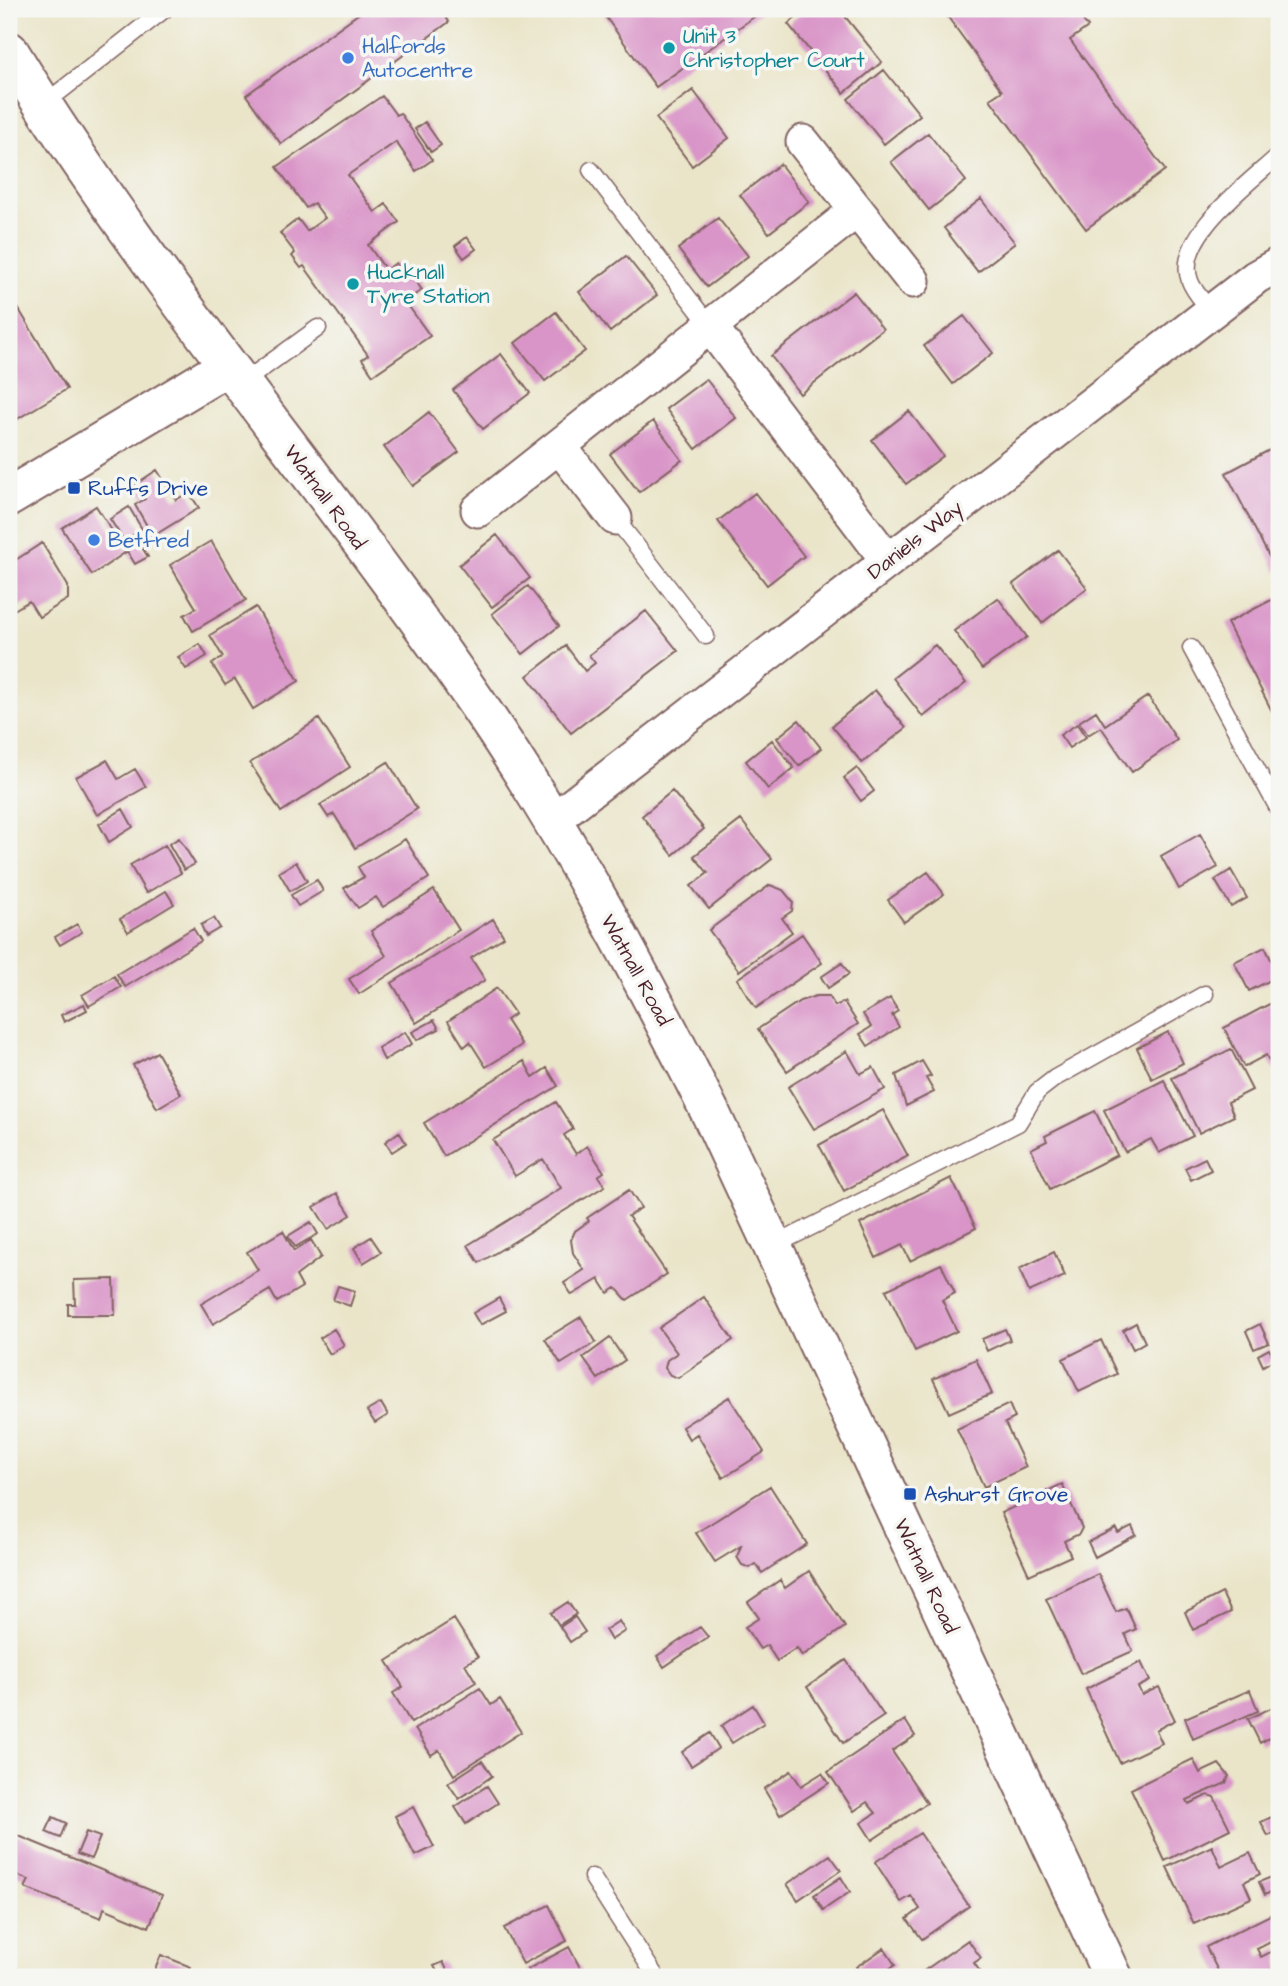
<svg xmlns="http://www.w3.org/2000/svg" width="1288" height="1986" viewBox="0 0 1288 1986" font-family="'Architects Daughter',sans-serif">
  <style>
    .building { fill: #d994c8 }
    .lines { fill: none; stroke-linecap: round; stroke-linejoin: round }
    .service-casing { stroke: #826462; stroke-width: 19 }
    .minor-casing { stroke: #826462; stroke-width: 37 }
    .tertiary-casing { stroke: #826462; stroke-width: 42 }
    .secondary-casing { stroke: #826462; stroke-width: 42 }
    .service { stroke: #fff; stroke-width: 16 }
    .minor { stroke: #fff; stroke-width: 33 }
    .tertiary { stroke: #fff; stroke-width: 38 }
    .secondary { stroke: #fff; stroke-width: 38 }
    .culture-dot { fill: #0f9aa8; stroke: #f6f6f2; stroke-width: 2.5 }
    .shop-dot { fill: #3f7fe0; stroke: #f6f6f2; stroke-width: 2.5 }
    .transit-dot { fill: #1a4fb4; stroke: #f6f6f2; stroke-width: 2.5 }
    .labels { text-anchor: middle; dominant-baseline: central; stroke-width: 7; stroke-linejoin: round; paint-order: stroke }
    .culture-label { font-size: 21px; fill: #0d838f; stroke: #f6f6f2; text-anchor: start }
    .shop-label { font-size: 21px; fill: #366cbe; stroke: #f6f6f2; text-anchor: start }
    .transit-label { font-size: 21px; fill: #164399; stroke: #f6f6f2; text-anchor: start }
    .street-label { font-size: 21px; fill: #4a1f2b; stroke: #f6f6f2 }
  </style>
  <rect width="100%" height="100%" fill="#f6f6f2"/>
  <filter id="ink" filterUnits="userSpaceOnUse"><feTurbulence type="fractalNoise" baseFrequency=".0143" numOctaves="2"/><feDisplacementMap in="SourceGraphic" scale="14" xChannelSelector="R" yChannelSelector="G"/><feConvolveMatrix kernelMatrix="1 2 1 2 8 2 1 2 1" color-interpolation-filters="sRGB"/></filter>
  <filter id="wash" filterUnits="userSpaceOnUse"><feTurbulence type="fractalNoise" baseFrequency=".00686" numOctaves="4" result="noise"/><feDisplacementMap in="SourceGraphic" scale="28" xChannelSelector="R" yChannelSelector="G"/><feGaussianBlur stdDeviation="1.57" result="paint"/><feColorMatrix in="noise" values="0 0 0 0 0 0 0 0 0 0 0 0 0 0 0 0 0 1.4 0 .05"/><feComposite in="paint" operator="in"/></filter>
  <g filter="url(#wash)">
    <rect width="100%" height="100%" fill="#eae5c9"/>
    <g id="blocks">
      <path class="building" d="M365,9h75l9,13 -168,122 -35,-49z
        M600,9h165l-109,78z
        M807,9h32l43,53 -38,31 -56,-69z
        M942,9h132l14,18 -18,13 95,130 -79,59 -96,-130 12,-8z
        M884,70l36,45 -36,29 -36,-45z
        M693,90l36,48 -37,28 -36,-48z
        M382,96l14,19 4,-2 32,47 -16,11 -20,-29 -48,33 27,37 11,-8 13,18 -31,23 18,25 10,-7 7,10 4,-3 15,20 -17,11 25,35 -57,39 -11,-16 6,-4 -64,-89 -3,2 -9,-12 3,-3 -15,-20 18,-14 9,12 18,-13 -11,-15 -8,5 -29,-41z
        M425,122l16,23 -10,7 -16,-23z
        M928,133l38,48 -37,29 -38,-48z
        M780,164l29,38 -40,31 -29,-38z
        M981,199l34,44 -37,29 -34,-44z
        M718,218l30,38 -41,31 -29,-38z
        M467,237l9,12 -12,9 -9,-12z
        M626,256l31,39 -47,37 -31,-40z
        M854,292l29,37 -83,65 -29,-38z
        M12,298l55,91 -58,35v-123z
        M556,312l29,39 -40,30 -30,-38z
        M964,316l29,37 -40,31 -29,-38z
        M501,354l29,39 -47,36 -30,-39z
        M706,379l30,39 -40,31 -30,-40z
        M909,411l34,45 -37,28 -34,-44z
        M429,412l30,40 -46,34 -29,-39z
        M653,421l29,39 -43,32 -29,-38z
        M1279,445v125l-2,2 -51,-99z
        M157,470l19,30 13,-8 10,16 -46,28 -18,-31 10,-6 -9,-15z
        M755,493l49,63 -37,29 -49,-64z
        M96,506l30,46 -34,23 -30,-47z
        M129,507l13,22 -18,12 -14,-22z
        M497,535l33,43 -38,29 -33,-42z
        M136,538l12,19 -13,7 -11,-18z
        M211,541l35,59 -53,31 -9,-16 12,-7 -26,-43z
        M42,543l26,43v13l-29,18 -10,-16 -20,12v-53l2,3z
        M1058,550l29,38 -45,35 -29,-39z
        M528,586l31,40 -36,28 -31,-40z
        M1279,596v129l-52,-102z
        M998,598l29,39 -45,32 -28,-38z
        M256,607l43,74 -46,28 -18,-30 -10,6 -13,-21 11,-7 -13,-22z
        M646,611l32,40 -107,82 -44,-57 39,-30 19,25 10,-8 -6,-8z
        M200,644l7,12 -21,13 -8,-12z
        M935,645l31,38 -43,34 -30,-39z
        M875,690l31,38 -44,35 -30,-37z
        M1148,696l29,44 -45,32 -31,-45 -13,8 -9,-13 17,-11 9,14z
        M319,719l31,48 -69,45 -31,-49z
        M799,720l22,28 -22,18 -22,-28z
        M1077,724l9,13 -17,11 -9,-13z
        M772,740l22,28 -26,21 -22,-28z
        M107,760l11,19 17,-10 11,18 -49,28 -21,-38z
        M388,762l29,47 -62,39 -21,-34 -6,3 -8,-12z
        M857,768l17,23 -13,10 -17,-23z
        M672,791l32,38 -31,26 -31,-39z
        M123,809l10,18 -24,15 -10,-18z
        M741,820l31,39 -63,50 -18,-23 17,-13 -14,-17z
        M1200,834l18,33 -39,22 -18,-33z
        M179,838l16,26 -11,6 -15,-26z
        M405,839l24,39 -46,29 -7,-10 -18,11 -14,-20 20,-11 -6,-10z
        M165,845l16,28 -35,20 -16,-28z
        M296,862l11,19 -17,10 -11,-19z
        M1231,870l16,28 -16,9 -16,-27z
        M928,872l16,22 -40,28 -16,-22z
        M317,880l6,11 -25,15 -7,-11z
        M770,885l13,5 10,12 -1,9 -10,7 10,14 -53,39 -30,-41z
        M434,890l25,40 -100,64 -10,-15 37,-23 -15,-25z
        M166,891l8,13 -46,28 -8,-13z
        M214,918l6,10 -14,8 -5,-11z
        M493,919l11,18 -33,21 14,22 -69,43 -24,-40z
        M77,924l5,8 -22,13 -5,-8z
        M193,928l8,13 -76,46 -8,-13z
        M802,934l20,29 -66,45 -19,-29z
        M1265,947l14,29 -30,15 -15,-29z
        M842,963l7,11 -21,14 -7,-11z
        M114,976l7,11 -32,19 -7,-11z
        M497,988l18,26 -9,6 16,25 -36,22 -16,-25 -6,5 -16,-26z
        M816,996h13l6,10 9,-4 14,22 -71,47 -29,-42 42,-28z
        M890,998l8,13 -6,4 7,12 -31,19 -8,-12 11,-7 -8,-13z
        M1279,999v70l-4,2 -9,-16 -22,12 -20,-39z
        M84,1004l3,6 -23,12 -3,-7z
        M434,1020l5,9 -22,11 -5,-8z
        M405,1032l7,12 -28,16 -6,-12z
        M1168,1032l15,31 -31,16 -15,-31z
        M1231,1049l21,41 -24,12 6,14 -35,17 -27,-55z
        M847,1051l13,23 13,-7 12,22 -71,40 -26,-42z
        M157,1052l24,42 -24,14 -24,-43z
        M524,1061l9,16 14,-9 11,18 -114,70 -20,-33z
        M922,1061l9,15 -5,2 8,14 -28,14 -10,-31z
        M1164,1080l29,56 -34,17 -8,-14 -26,13 -21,-42z
        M556,1102l17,27 -9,6 12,19 11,-8 17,26 -6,4 7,10 -126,77 -11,-18 93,-57 -18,-29 -28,17 -22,-36z
        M883,1110l25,46 -64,35 -25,-46z
        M1095,1111l22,44 -67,34 -19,-40 16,-8 -2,-5z
        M399,1132l7,11 -14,9 -7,-10z
        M1205,1158l6,12 -20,10 -6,-12z
        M951,1178l25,50 -66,33 -8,-16 -26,13 -16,-34z
        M629,1190l12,18 -13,8 39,58 -40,26 -11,-12 -8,5 -9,-14 -27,16 -8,-12 20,-13 -11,-17 -2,-13 4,-9 14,-10 -2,-3z
        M337,1193l14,22 -23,14 -14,-22z
        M311,1222l7,12 -23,13 -7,-11z
        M283,1231l11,20 17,-11 10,17 -25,19 6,11 -25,15 -7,-12 -57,34 -12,-20 57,-34 -11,-18z
        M371,1237l10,15 -18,11 -9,-15z
        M1054,1252l11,24 -36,16 -10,-23z
        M941,1264l14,29 -13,7 15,31 -42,20 -29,-61z
        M114,1279l1,36h-47v-11h7l-1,-24z
        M338,1286l17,5 -5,15 -17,-6z
        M704,1297l29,43 -55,38 -8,-3 -5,-7 2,-8 10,-7 -18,-25z
        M499,1298l7,13 -26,14 -7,-12z
        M581,1317l15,25 -35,22 -16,-25z
        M1136,1323l9,19 -12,7 -10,-19z
        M1260,1324l9,19 -15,6 -8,-18z
        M334,1329l10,16 -14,9 -10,-16z
        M1005,1329l5,11 -23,11 -5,-12z
        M610,1338l15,22 -27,19 -15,-21z
        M1101,1340l16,34 -38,18 -16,-33z
        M1269,1349l6,10 -12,7 -5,-11z
        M976,1359l16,35 -43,19 -16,-34z
        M729,1397l35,55 -41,26 -26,-44 -8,5 -7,-12z
        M381,1403l7,12 -13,8 -8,-12z
        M1009,1404l6,14 -10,5 21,44 -42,20 -27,-58z
        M1062,1484l20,44 -3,6 -15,7 7,15 -42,19 -28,-62z
        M770,1486l37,58 -45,29 -6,-9 -6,4 -8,-3 -5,-8 4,-11 -26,16 -19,-29z
        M1132,1526l4,9 -41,22 -7,-15 28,-14 2,5z
        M809,1571l36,56 -43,29 -5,-8 -20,13 -10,-16 -7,4 -15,-22 14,-9 -11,-16 32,-22 5,8z
        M1098,1574l18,38 10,-4 10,21 -11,5 8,17 -52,23 -35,-75z
        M1222,1593l9,19 -38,18 -8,-18z
        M568,1602l8,12 -17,11 -8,-12z
        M575,1617l10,15 -15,10 -10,-15z
        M454,1619l24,38 -13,7 11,18 -65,41 -18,-30 10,-6 -16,-26z
        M619,1621l6,10 -14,9 -6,-10z
        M700,1627l8,10 -44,30 -7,-11z
        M846,1660l38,56 -41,27 -36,-56z
        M1141,1662l9,19 -12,6 4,8 17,-8 16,33 -19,10 6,13 -42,20 -34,-74z
        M480,1688l11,17 9,-6 21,33 -67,43 -15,-25 -8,5 -16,-26z
        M1250,1690l8,21 -65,28 -8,-21z
        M1279,1704v29l-19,10 -12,-24z
        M753,1705l11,18 -32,20 -11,-17z
        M905,1720l10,16 -23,15 35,52 -55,37 -11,-17 15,-10 -9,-11 -13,9 -26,-39z
        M710,1733l9,15 -28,18 -9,-14z
        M1193,1759l7,14 19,-9 10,12 -3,7 -39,17 2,4 19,-9 6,2 16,32 -65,32 -34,-72z
        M482,1761l10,15 -33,23 -11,-16z
        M791,1771l10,15 21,-13 7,10 -49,32 -16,-26z
        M487,1786l11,17 -32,21 -11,-17z
        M413,1807l21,40 -19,9 -20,-40z
        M1274,1816l5,15 -11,5 -7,-14z
        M53,1817l13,6 -6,15 -14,-6z
        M9,1832l153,63 -13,32 -45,-19 -3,10 -76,-30 4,-8 -20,-8z
        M86,1832l14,5 -9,22 -14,-5z
        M920,1833l49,73 -47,33 -15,-20 13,-10 -9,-13 -10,6 -26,-40z
        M1212,1846l9,21 29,-14 10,21 -16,8 7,16 -57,26 -27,-57z
        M830,1855l11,15 -43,30 -11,-16z
        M1277,1875l2,13 -14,7 -6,-13z
        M841,1877l9,15 -27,18 -9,-15z
        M549,1905l18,36 -44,23 -19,-36z
        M1278,1911l1,27 -22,11 4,8 18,-9v29h-58l-15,-30z
        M968,1940l13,18 -7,5 10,14h-65l-1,-2z
        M569,1947l16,30h-53l-4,-8z
        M884,1948l11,17 -18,12h-15l-6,-10z
        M161,1955l30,12 -4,10h-35z
        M443,1962l8,15h-11l-6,-11z"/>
    </g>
  </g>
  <g filter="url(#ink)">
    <use href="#blocks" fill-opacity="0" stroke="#826462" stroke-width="2"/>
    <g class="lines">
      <g class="service-casing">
        <path id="service" d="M44,104l121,-95
          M591,170l119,156
          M1211,312c-6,-9 -17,-20 -21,-31 -17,-44 61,-99 89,-126
          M241,384l77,-56
          M615,518l91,118
          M1191,648l88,162
          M773,1246l245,-123 19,-31 18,-14 150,-84
          M592,1877l64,100"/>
      </g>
      <g class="minor-casing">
        <path id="minor" d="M803,142l110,139
          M710,326l178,235
          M559,446l56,72
          M478,510l379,-300
          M553,820l703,-543 23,-13"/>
      </g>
      <g class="tertiary-casing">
        <path id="tertiary" d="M9,497l219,-131"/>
      </g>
      <g class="secondary-casing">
        <path id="secondary" d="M9,51c143,234 325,440 478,667 85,126 156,260 224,396l402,863"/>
      </g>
      <use href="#service" class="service"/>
      <use href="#minor" class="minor"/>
      <use href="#tertiary" class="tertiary"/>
      <use href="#secondary" class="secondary"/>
    </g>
  </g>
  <g class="culture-dot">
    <circle cx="669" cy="48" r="7"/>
    <circle cx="353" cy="284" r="7"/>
  </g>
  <g class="shop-dot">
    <circle cx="348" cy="58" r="7"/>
    <circle cx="94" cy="540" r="7"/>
  </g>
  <g class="transit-dot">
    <rect x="67" y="481" width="14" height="14" rx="3.5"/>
    <rect x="903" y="1487" width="14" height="14" rx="3.5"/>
  </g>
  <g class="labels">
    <g class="culture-label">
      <text x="683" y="36">Unit 3<tspan x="683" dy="24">Christopher Court</tspan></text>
      <text x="367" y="272">Hucknall<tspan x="367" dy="24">Tyre Station</tspan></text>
    </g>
    <g class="shop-label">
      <text x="362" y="46">Halfords<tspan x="362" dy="24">Autocentre</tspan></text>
      <text x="108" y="540">Betfred</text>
    </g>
    <g class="transit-label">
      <text x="88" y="488">Ruffs Drive</text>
      <text x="924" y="1494">Ashurst Grove</text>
    </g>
    <g class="street-label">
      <text transform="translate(325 497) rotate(54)">Watnall Road</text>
      <text transform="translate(915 540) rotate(-38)">Daniels Way</text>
      <text transform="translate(636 970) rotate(61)">Watnall Road</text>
      <text transform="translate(926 1576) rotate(65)">Watnall Road</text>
    </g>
  </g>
  <rect width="1288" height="1986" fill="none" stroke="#f6f6f2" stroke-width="35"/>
</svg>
